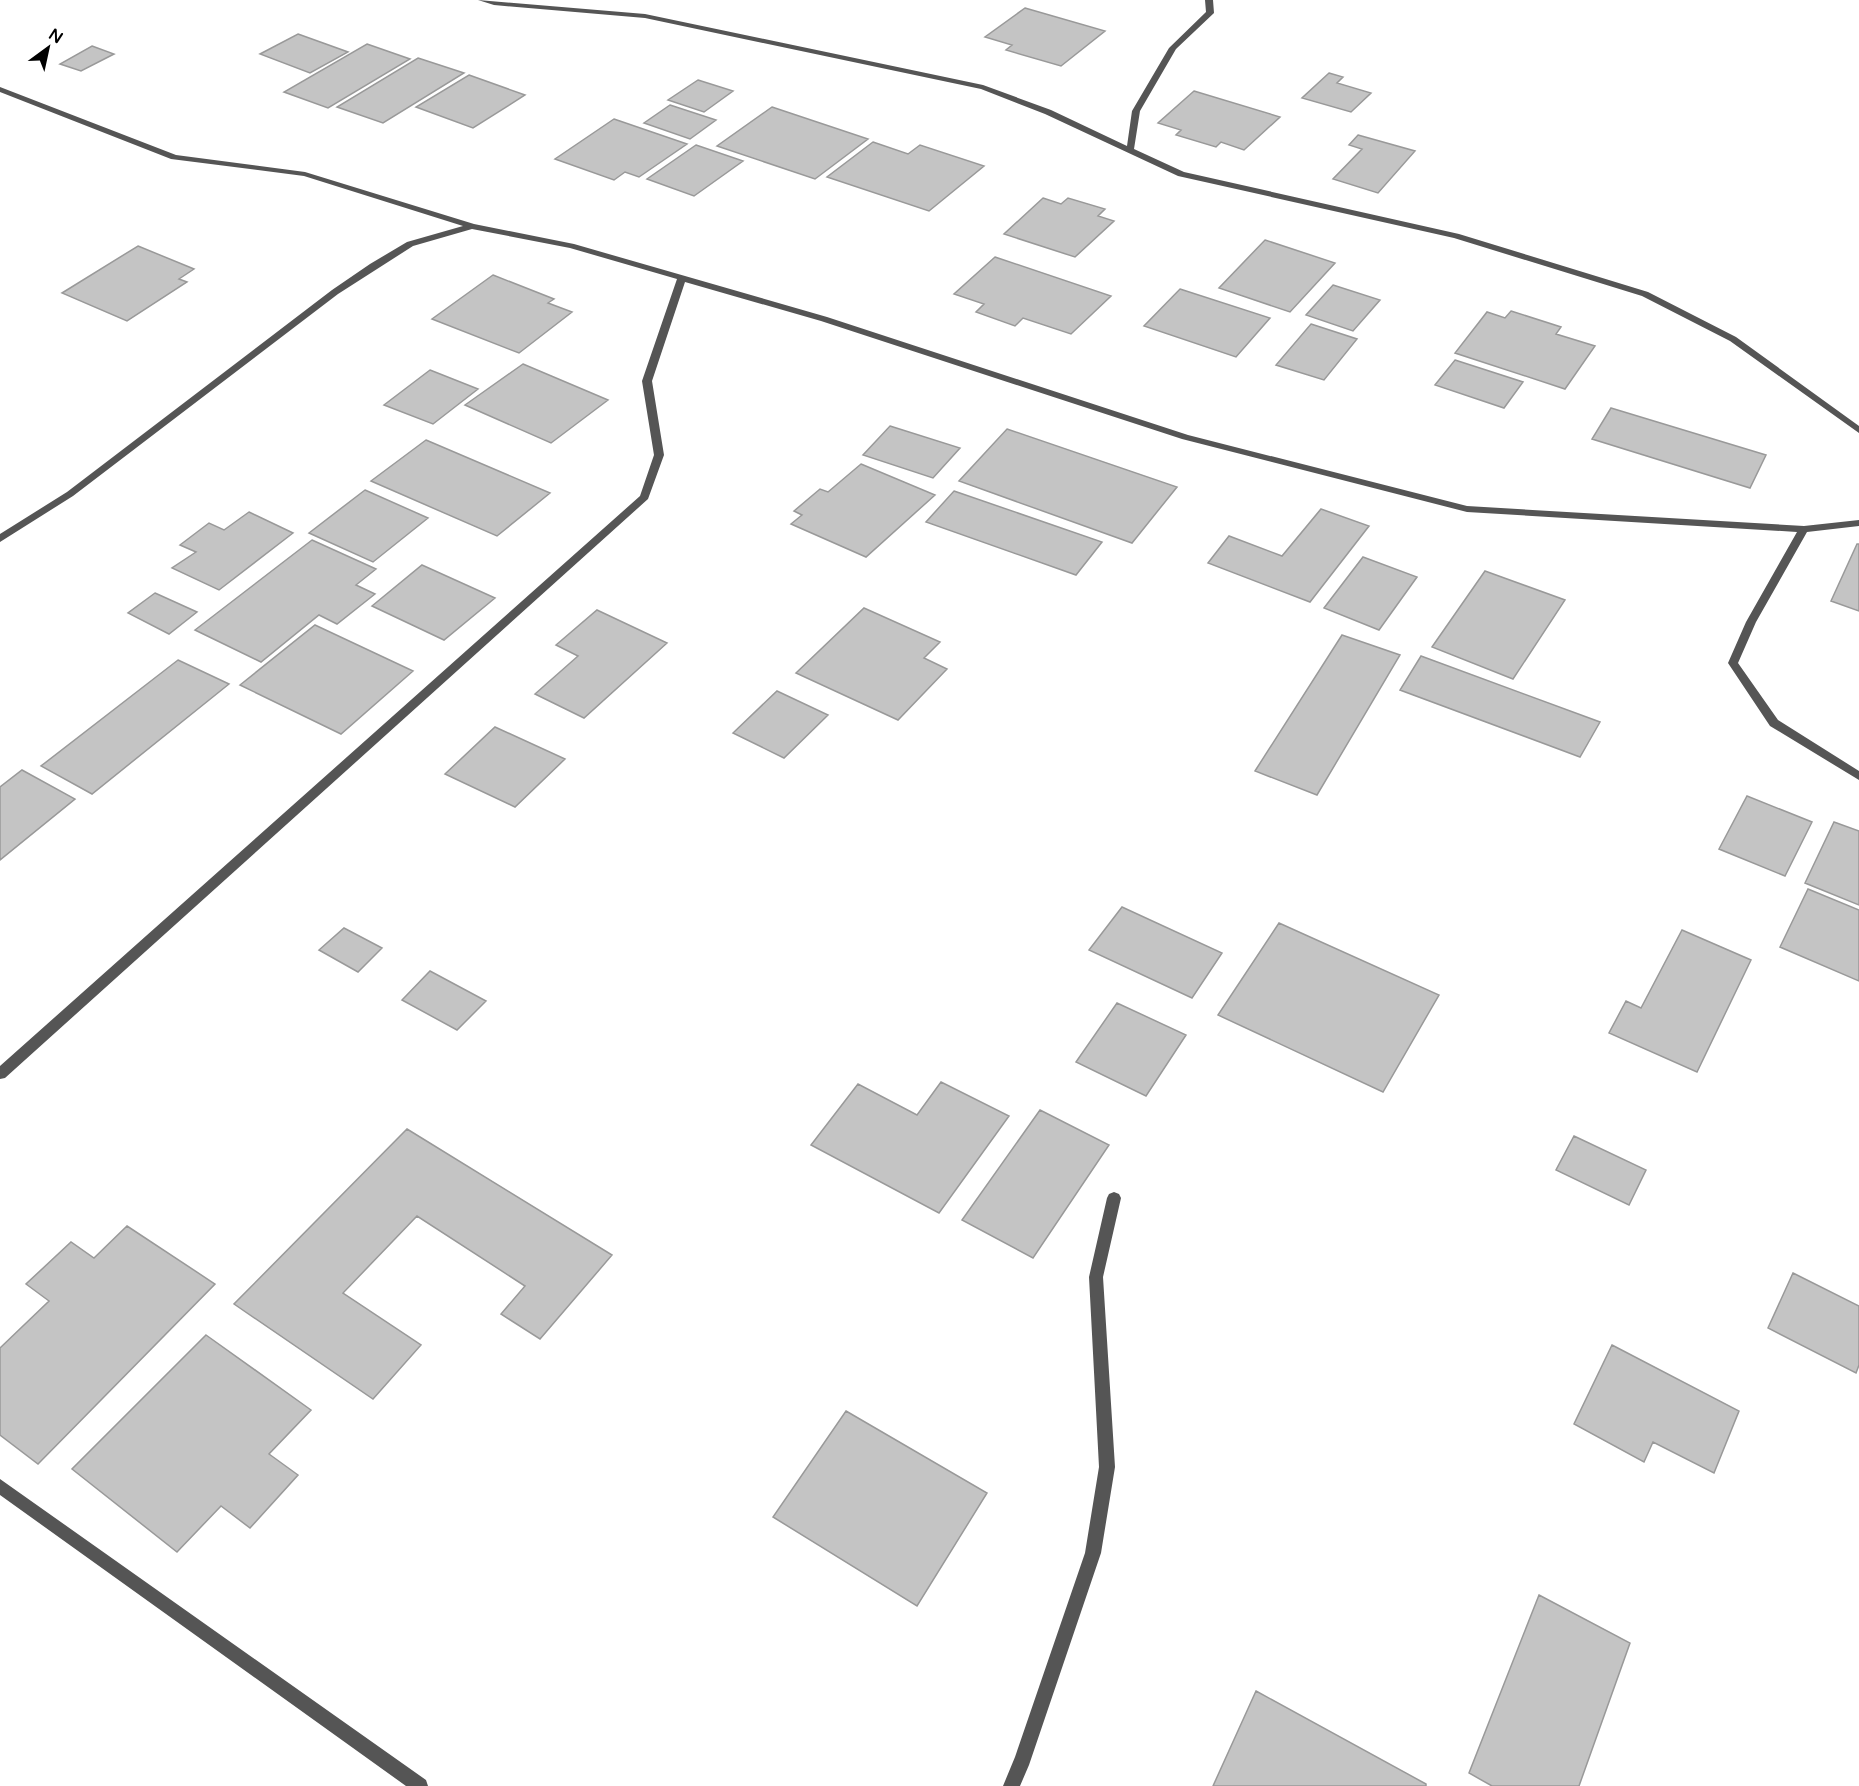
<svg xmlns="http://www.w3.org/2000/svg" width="1859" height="1786" viewBox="0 0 1859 1786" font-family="'Varela Round',sans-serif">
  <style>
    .building { fill: #c4c4c4; stroke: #999; stroke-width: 1.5 }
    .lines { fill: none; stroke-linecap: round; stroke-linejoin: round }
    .minor { fill: #555; fill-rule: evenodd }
  </style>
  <rect width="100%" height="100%" fill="#fff"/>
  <path class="building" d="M1025,8l80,23 -44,35 -55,-16 6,-5 -27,-8z
    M298,34l50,18 -38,21 -50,-19z
    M367,44l43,15 -82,49 -44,-16z
    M92,46l22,8 -33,17 -21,-7z
    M418,58l46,15 -81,50 -46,-16z
    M1329,73l14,4 -6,6 34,10 -20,19 -49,-14z
    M469,75l56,20 -52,33 -57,-21z
    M698,80l35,11 -29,21 -36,-12z
    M1194,91l86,26 -36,33 -23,-8 -5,5 -40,-12 5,-5 -23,-7z
    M670,105l46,15 -26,19 -46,-16z
    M772,107l96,32 -53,40 -98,-33z
    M614,119l73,25 -48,33 -14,-5 -11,8 -59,-21z
    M1358,135l57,16 -37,42 -45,-14 29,-30 -13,-4z
    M873,142l35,12 12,-9 64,21 -55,45 -102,-34z
    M696,145l47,16 -49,35 -47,-17z
    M1043,198l18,6 7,-6 37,11 -7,7 16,5 -39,36 -71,-23z
    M1265,240l70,23 -45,49 -71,-24z
    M138,246l56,23 -15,10 8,3 -60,39 -65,-28z
    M995,257l116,39 -40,38 -48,-16 -8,8 -39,-14 8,-8 -30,-10z
    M493,275l61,24 -6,4 24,9 -53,41 -87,-34z
    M1333,285l47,15 -27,31 -47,-16z
    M1180,289l90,29 -34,39 -92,-31z
    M1511,311l50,16 -5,7 39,12 -30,43 -110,-36 32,-41 18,6z
    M1311,324l46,15 -33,41 -48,-15z
    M1455,360l68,22 -19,26 -69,-23z
    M523,364l85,36 -57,43 -86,-38z
    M430,370l48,19 -45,35 -49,-19z
    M1611,408l155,47 -16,33 -158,-49z
    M890,426l70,22 -27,30 -70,-23z
    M1007,429l170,58 -45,56 -173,-62z
    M426,440l124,53 -53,43 -126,-55z
    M861,464l74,31 -69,62 -75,-33 11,-9 -8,-4 26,-22 8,3z
    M365,490l63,28 -55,44 -64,-29z
    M954,491l148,51 -26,33 -150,-53z
    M1321,509l48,17 -59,76 -102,-39 21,-27 53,20z
    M249,512l44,21 -74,57 -47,-22 24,-16 -16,-7 29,-22 15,7z
    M312,540l64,29 -20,16 19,9 -38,30 -18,-9 -58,47 -66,-32z
    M1857,544h2v67l-28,-10z
    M1363,557l54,20 -38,53 -55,-22z
    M422,565l73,33 -51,42 -72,-34z
    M1485,571l80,29 -52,79 -81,-32z
    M155,593l42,19 -28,22 -41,-21z
    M864,608l76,34 -16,16 23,11 -49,51 -102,-47z
    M597,610l70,33 -83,75 -49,-24 43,-38 -22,-11z
    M315,625l98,46 -72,63 -101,-49z
    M1342,635l58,20 -83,140 -62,-24z
    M1421,656l179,66 -20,35 -180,-67z
    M178,660l51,24 -137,110 -51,-28z
    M777,691l51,24 -44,43 -51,-25z
    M495,727l70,32 -50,48 -70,-33z
    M22,770l53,29 -75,61v-73z
    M1747,796l65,26 -27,54 -66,-27z
    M1834,822l25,9v74l-54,-22z
    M1808,889l51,21v71l-79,-34z
    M1122,907l100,46 -30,45 -103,-48z
    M1279,923l160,72 -56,97 -165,-77z
    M344,928l38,20 -24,24 -39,-22z
    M1682,930l69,30 -54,112 -88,-39 17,-32 15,7z
    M430,971l56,30 -29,29 -55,-30z
    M1117,1003l69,32 -40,61 -70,-34z
    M941,1082l68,34 -70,97 -128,-68 47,-61 59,31z
    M1040,1110l69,35 -76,113 -71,-38z
    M407,1129l205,126 -72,84 -39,-25 24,-28 -108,-70 -74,77 78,52 -48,54 -139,-95z
    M1574,1136l72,34 -17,35 -73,-35z
    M127,1226l88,58 -177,180 -38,-29v-87l49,-47 -23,-17 45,-42 23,16z
    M1793,1273l66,33v59l-3,8 -88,-45z
    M206,1335l105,75 -42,44 29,21 -48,53 -29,-22 -44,46 -105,-83z
    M1612,1345l127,66 -25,62 -61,-31 -9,20 -70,-38z
    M846,1411l141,82 -70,113 -144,-89z
    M1539,1595l91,48 -51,143h-87l-23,-13z
    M1256,1691l170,93v2h-213z"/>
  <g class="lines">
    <path class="minor" d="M478,0l167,14 338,71 68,25 76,36 5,-35 37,-63 37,-36 -1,-12h8l1,13 -38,36 -36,62 -6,38 50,23 275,62 189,58 88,45 123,89v7l-129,-92 -88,-45 -188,-58 -276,-62 -133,-62 -64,-25 -336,-71 -151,-13z
      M0,87l176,68 129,17 169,52 100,20 253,73 361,118 279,71 337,20 55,-6v6l-52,6 -51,90 -18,41 40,57 81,51v9l-89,-54 -42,-63 18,-41 51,-90 -330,-20 -285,-73 -361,-118 -136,-39 -33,99 12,74 -16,44 -643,579 -5,1v-13l640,-570 14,-41 -12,-74 35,-102 -107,-31 -98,-19 -59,17 -75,48 -265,202 -73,46v-8l67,-42 265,-202 38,-26 37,-22 56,-16 -159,-50 -133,-17 -171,-67z
      M1114,1192l5,2 2,4 -18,79 12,190 -14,86 -72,212 -9,21h-17l12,-29 70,-204 14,-86 -10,-190 18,-79 2,-4z
      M0,1479l426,301 2,6h-22l-406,-291z"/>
  </g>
  <g transform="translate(48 48) rotate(33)" stroke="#ffffff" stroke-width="4.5" paint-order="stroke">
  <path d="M0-4.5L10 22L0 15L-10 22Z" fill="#000000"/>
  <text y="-9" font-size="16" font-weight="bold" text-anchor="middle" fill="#000000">N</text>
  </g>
</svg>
